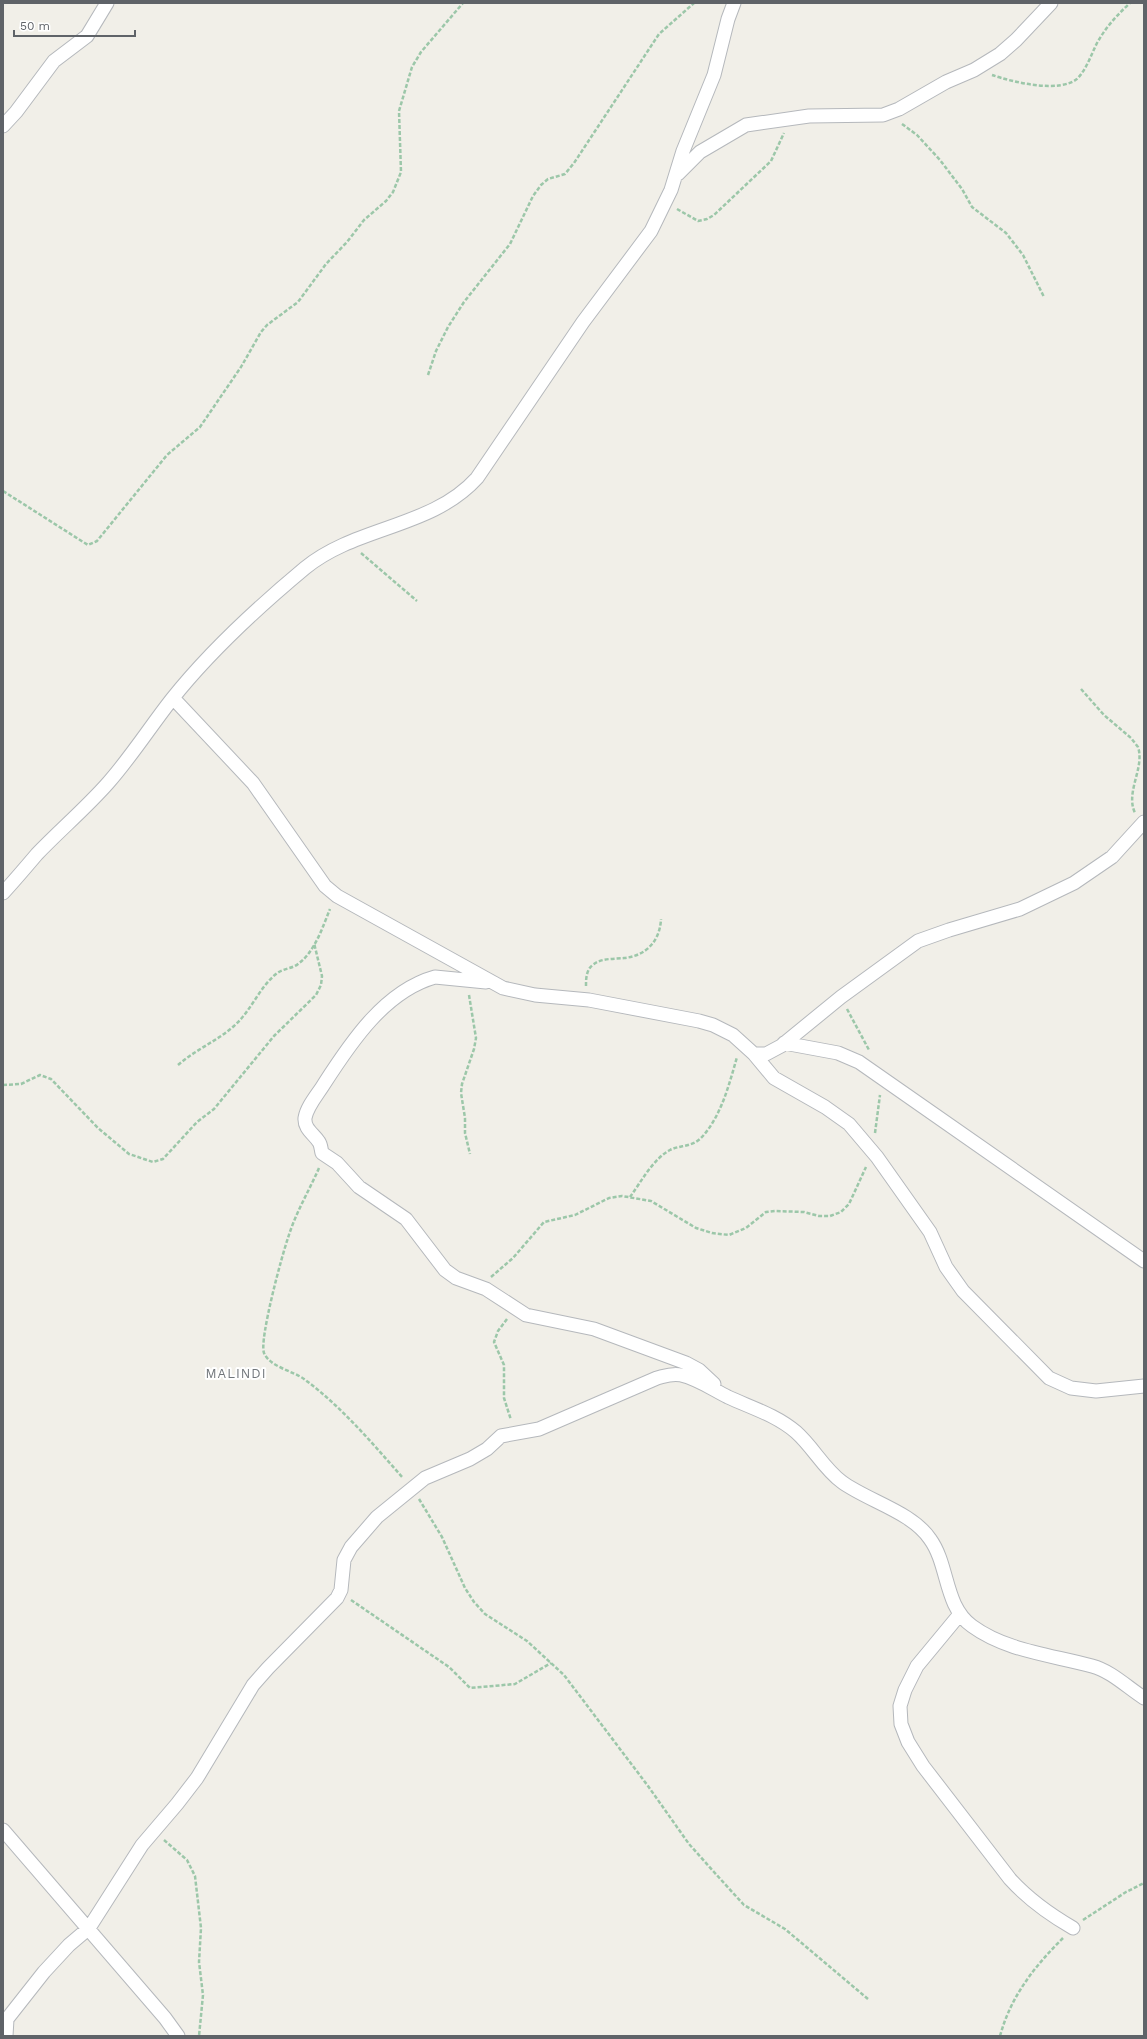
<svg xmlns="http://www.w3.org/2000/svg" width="1147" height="2039" viewBox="0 0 1147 2039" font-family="'Work Sans',sans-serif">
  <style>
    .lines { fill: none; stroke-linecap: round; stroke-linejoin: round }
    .minor-casing { stroke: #b5b8bc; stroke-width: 15 }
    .path { stroke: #9cc7a9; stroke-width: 2.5; stroke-dasharray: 4 2; stroke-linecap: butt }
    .minor { stroke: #fff; stroke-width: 13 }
    .labels { text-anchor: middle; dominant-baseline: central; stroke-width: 4; stroke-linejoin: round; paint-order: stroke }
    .quarter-label { font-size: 13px; letter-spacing: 1px; fill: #70757a; stroke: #fff }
  </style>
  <rect width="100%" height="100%" fill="#f1efe8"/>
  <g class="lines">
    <g class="minor-casing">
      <path id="minor" d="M3,126l13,-14 38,-51 33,-25 20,-33
        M678,174l22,-22 46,-27 63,-9 74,-1 16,-6 47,-27 28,-12 26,-16 16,-14 35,-37
        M173,698l80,85 72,103 12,10 166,92 32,7 54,5 110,21 14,4 20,10 21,19 20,24 51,29 24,17 28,33 53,75 16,35 17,24 86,87 22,10 25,3 48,-5
        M3,893c12,-13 23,-26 34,-39 23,-24 49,-46 71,-71 23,-26 42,-56 64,-84 39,-49 85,-91 133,-131 51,-42 127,-40 172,-90l106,-156 68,-91 20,-41 12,-39 31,-76 14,-56 6,-16
        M486,982l-51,-5c-50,14 -84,65 -111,107 -6,10 -17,22 -19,34 -1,11 9,16 14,24 2,3 2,7 3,11l15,10 22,24 47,32 39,51 11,8 30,11 40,26 68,14 92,34 13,7 15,14
        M784,1043l54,10 21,9 285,199
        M754,1054h12l15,-8 60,-49 77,-56 31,-11 71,-21 54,-26 38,-26 32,-35
        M960,1614l-43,52 -12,24 -5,16 1,18 7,18 15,24 87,113c19,21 39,35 63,49
        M3,1830l162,188 13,18
        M6,2036l1,-17 37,-47 25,-27 20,-17 53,-83 35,-41 20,-26 56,-93 15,-17 69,-70 4,-8 3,-30 7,-13 26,-30 48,-39 45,-19 17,-10 14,-13 38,-7 118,-51c8,-2 15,-5 24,-3 17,4 31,14 47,22 24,11 48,18 68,35 17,15 28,37 46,50 26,19 70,30 88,57 19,26 14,67 42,87 34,25 80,29 120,40 19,5 35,21 52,32"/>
    </g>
    <path class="path" d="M992,75c20,7 69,19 86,3 9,-10 13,-23 19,-35 9,-16 20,-28 33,-40
      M902,124l15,11 23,25 22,29 10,18 34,26 17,22 21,42
      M677,209l21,12 9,-2 7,-4 57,-54 13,-28
      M428,375l8,-24 12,-24 16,-25 46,-58 23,-48 8,-11 7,-6 17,-5 9,-11 85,-129 35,-31
      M3,491l77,49 8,5 9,-4 70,-86 33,-28 41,-60 20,-35 6,-7 31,-23 28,-38 21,-22 17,-22 22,-19 7,-9 8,-20 -2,-61 13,-44 9,-15 42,-49
      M361,553l56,48
      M1081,689l23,26 27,23 7,9c7,21 -13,45 -3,66
      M586,986c0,-7 0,-17 8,-22 8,-6 21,-5 30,-6 22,-2 36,-17 37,-39
      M469,995l7,43 -2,11 -12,35 -1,9 4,25v15l5,21
      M847,1009l22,41
      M178,1065c17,-15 39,-24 56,-39 17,-15 25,-38 42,-52 7,-6 16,-5 22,-10 17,-12 25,-38 32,-55
      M3,1085l18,-1 19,-9 11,4 47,49 31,26 24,8 10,-3 34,-37 17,-13 60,-73 42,-41 5,-10 1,-9 -8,-33
      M875,1133l5,-38
      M319,1168c-10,23 -24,46 -31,70 -6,17 -29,102 -24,115 6,14 29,18 40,26 38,28 68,64 99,99
      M630,1197c11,-15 23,-38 40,-47 10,-5 22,-3 31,-12 20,-21 28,-53 36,-81
      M491,1277l22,-19 31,-36 31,-7 34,-17 13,-2 29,5 45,27 16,5 17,2 17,-7 20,-16 9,-1 29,1 15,4h11l11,-4 8,-8 17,-37
      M507,1319l-9,12 -4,11 10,23v33l7,22
      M419,1499l23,38 23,51 9,14 11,12 42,27 37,34 84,111 41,58 25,28 30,33 41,24 83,70
      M351,1600l98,67 21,21 45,-4 36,-21
      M164,1840l23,20 8,16 6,52 -2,34 4,33 -4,41
      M1083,1920l43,-28 18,-9
      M1000,2036c11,-40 34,-69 63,-98"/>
    <use href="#minor" class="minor"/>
  </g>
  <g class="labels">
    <g class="quarter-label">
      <text x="236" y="1373">MALINDI</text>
    </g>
  </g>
  <rect width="1147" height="2039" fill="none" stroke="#5f6368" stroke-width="8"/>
  <path d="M14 30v6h121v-6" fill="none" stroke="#5f6368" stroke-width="2"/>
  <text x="20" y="30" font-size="12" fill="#5f6368" stroke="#ffffff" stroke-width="3" paint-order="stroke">50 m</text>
</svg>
